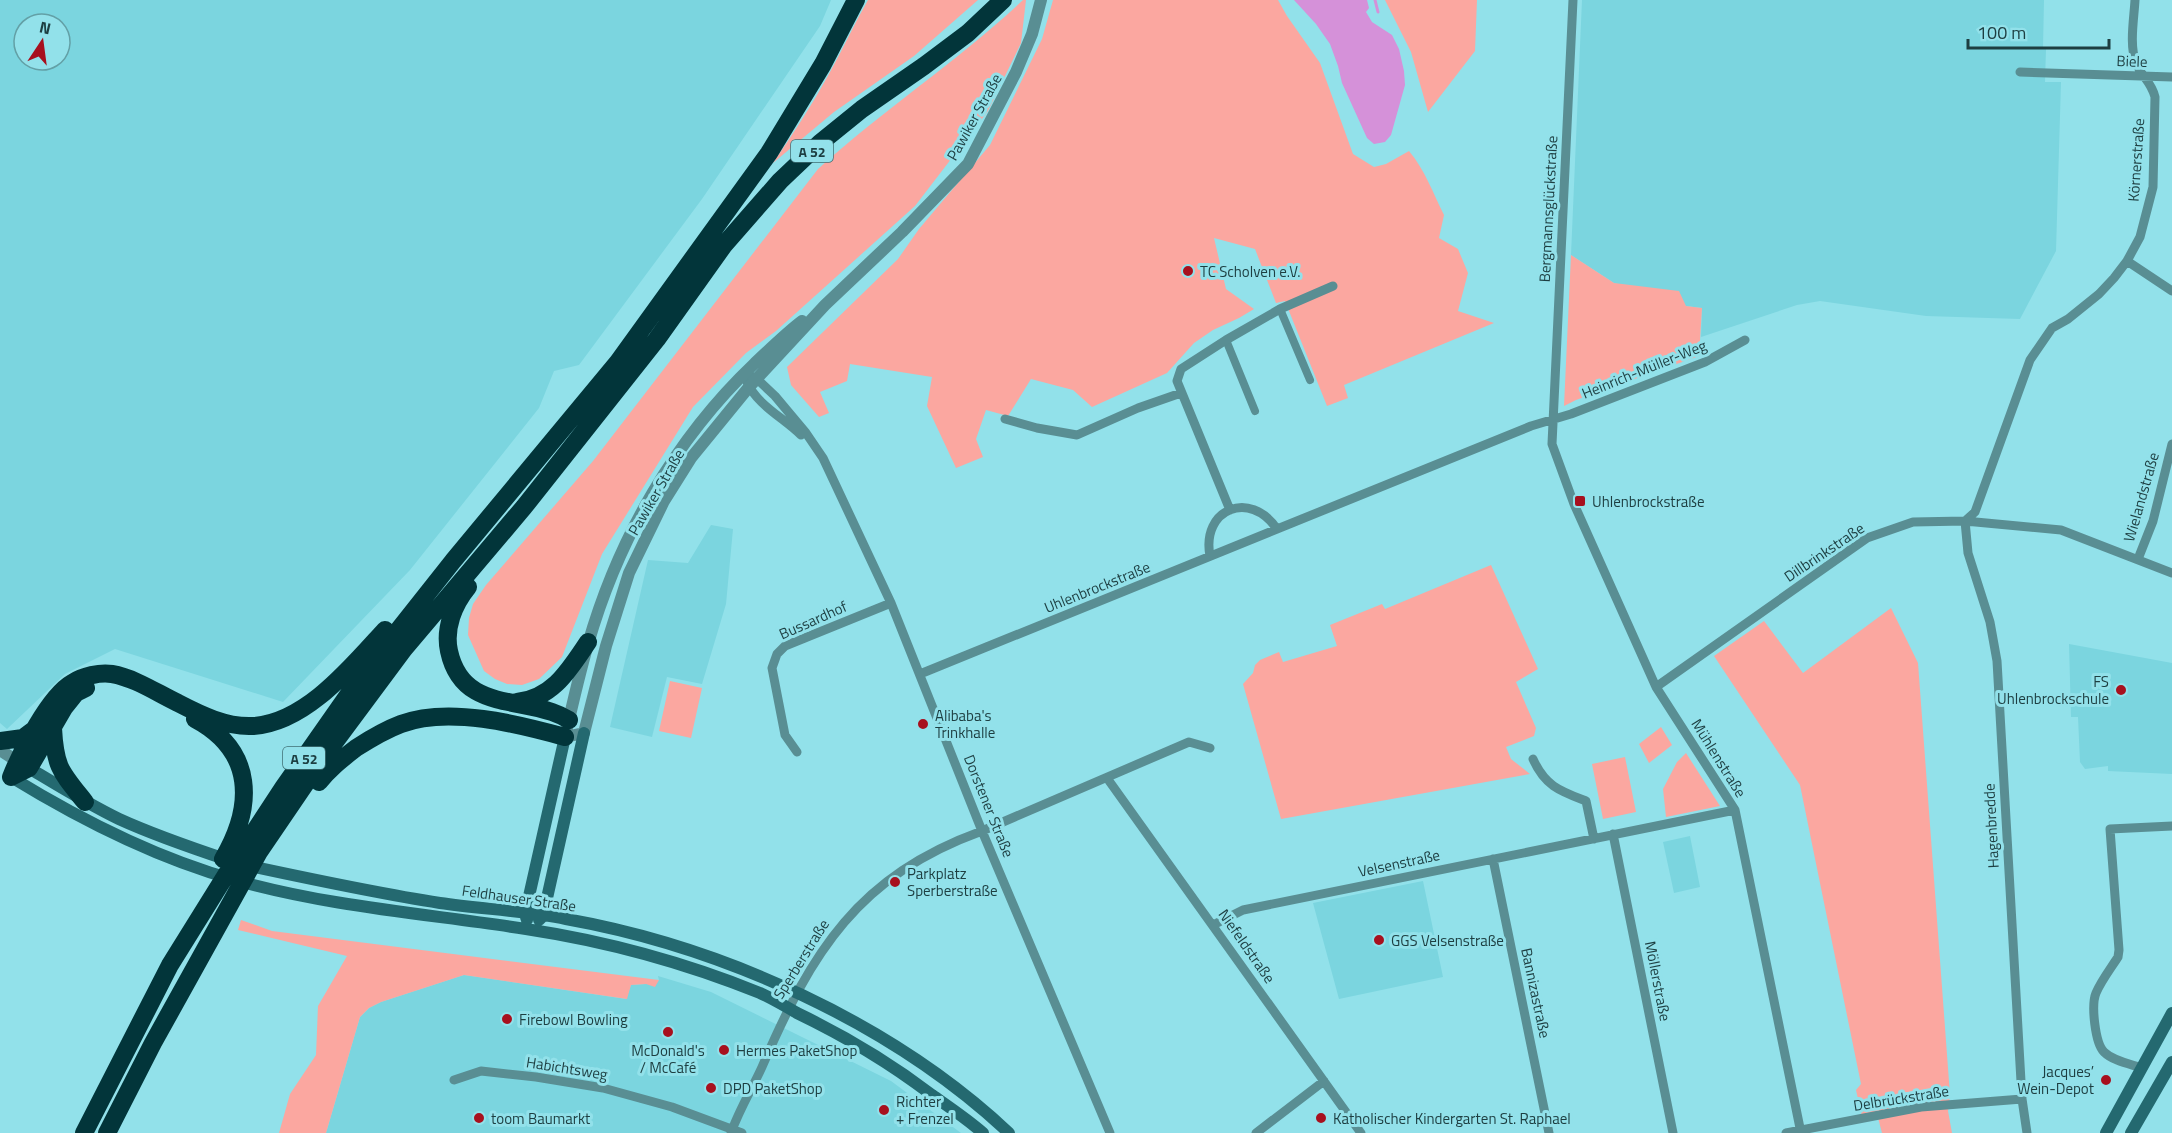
<svg xmlns="http://www.w3.org/2000/svg" width="2172" height="1133" viewBox="0 0 2172 1133" font-family="'Titillium Web',sans-serif">
  <style>
    .built { fill: #7bd5df; fill-rule: evenodd }
    .green { fill: #fba7a0 }
    .water { fill: #d591d9 }
    .lines { fill: none; stroke-linecap: round; stroke-linejoin: round }
    .stream { stroke: #d591d9; stroke-width: 3 }
    .pedestrian { stroke: #598e93; stroke-width: 8 }
    .minor { stroke: #598e93; stroke-width: 9 }
    .tertiary { stroke: #598e93; stroke-width: 12 }
    .secondary { stroke: #246970; stroke-width: 12 }
    .motorway { stroke: #02353a; stroke-width: 18 }
    .poi-dot { fill: #a7101e; stroke: #92e1ea; stroke-width: 2 }
    .labels { text-anchor: middle; dominant-baseline: central; stroke-width: 6; stroke-linejoin: round; paint-order: stroke }
    .shield { fill: #92e1ea; stroke: #406f74; stroke-width: 1.5 }
    .shield-label { font-size: 14px; font-weight: bold; fill: #1d3e41 }
    .street-label { font-size: 15px; fill: #1d3e41; stroke: #92e1ea }
    .poi-label { font-size: 15px; fill: #1d3e41; stroke: #92e1ea; text-anchor: start }
  </style>
  <rect width="100%" height="100%" fill="#92e1ea"/>
  <path class="built" d="M0,0h831l-11,26 -118,173 -123,166 -25,6 -15,37 -129,162 -127,132 -168,-53 -50,25 -58,55 -7,-6zM24,24h36v36h-36z
    M1582,0h462l-1,48 3,1 -1,33h16l-5,169 -36,68 -94,-3 -106,-15 -23,4 -96,32 1,-29 -16,-2 -72,-23 -43,-28z
    M711,525l22,4 -7,75 -24,80 -35,-7 -15,60 -42,-10 38,-167 40,3z
    M2069,644l103,19v111l-64,-3v-5l-23,3 -5,-7 -2,-45h-7z
    M1690,836l10,51 -26,6 -11,-51z
    M1423,881l20,96 -104,22 -26,-96z
    M464,975l162,24 5,-14 15,-1 13,-4 -1,-4 53,16 180,89 70,52h-635l34,-116 9,-9 12,-6z"/>
  <path class="green" d="M868,0h110l-64,56 -80,56 -61,51c20,-29 39,-58 56,-89 14,-25 25,-50 39,-74z
    M1023,0h3l-5,43 -33,68 -73,95 -139,125 -30,22 -53,54 -91,147 -40,103 -23,22 -17,6 -15,-1 -12,-5 -11,-8 -16,-36 1,-17 4,-14 13,-19 107,-124 225,-292c66,-60 140,-108 205,-169z
    M1053,0h225l9,16 33,47 33,91 21,13 12,-3 23,-13c16,19 24,42 35,64l-5,23 19,11 10,24 -10,38 36,12 -150,62 4,13 -21,8 -42,-105 -9,2 -21,-54 -41,-11 12,51 28,20 -15,9 -26,12 -19,13 -27,30 -75,34 -19,-17 -42,-11 -23,37 -22,-6 -10,29 7,18 -27,11 -29,-62 5,-29 -82,-13 -3,17 -27,11 9,21 -10,4 -28,-32 -4,-18 111,-108 21,-30 71,-84 52,-106z
    M1385,0h92l-2,51 -47,61 -17,-60z
    M1571,255l43,28 65,8 7,15 16,2 -3,48 -123,44 -12,6z
    M1491,565l47,104 -22,13 20,46 -2,8 -28,11 5,12 19,15 -249,45 -38,-135 10,-11 2,-8 5,-5 19,-8 4,10 54,-16 -7,-21 52,-21 3,5z
    M1891,608l27,55 32,432 -2,16 4,22h-70l-5,-19 -15,3 -6,-27 5,-6 -61,-299 -86,-129 50,-35 39,52z
    M670,681l32,7 -11,50 -32,-7z
    M1661,727l11,18 -23,18 -10,-19z
    M1686,753l34,53 -54,11 -3,-28 14,-27z
    M1625,757l11,55 -33,7 -11,-55z
    M241,920l31,11 387,49 -4,7 -9,-3 -15,1 -4,14 -163,-24 -83,27 -12,6 -9,9 -34,116h-47l11,-39 26,-39 2,-49 29,-50 -109,-26z"/>
  <path class="water" d="M1294,0h73l2,8 -3,4 6,10 20,13 7,14 5,22 1,14 -14,50 -6,7 -11,2 -7,-6 -25,-55 -4,-17 -8,-22 -14,-20z"/>
  <g class="lines">
    <path class="stream" d="M1375,0l3,12"/>
    <path class="pedestrian" d="M1280,309l30,71
      M1226,340l29,71"/>
    <path class="minor" d="M1573,0l-21,444 22,60 82,183 79,123 66,323
      M2020,72l152,5
      M2127,261l45,30
      M751,376l6,3 18,17 31,37 17,25 68,145 91,228 128,302
      M747,382c10,23 37,36 54,53
      M1005,419l32,9 40,7 61,-27 43,-15
      M1230,510l-53,-129 4,-12 45,-29 54,-31 53,-23
      M1965,521l3,32 22,69 7,39 25,438 5,34
      M1965,521l10,-9 55,-152 22,-32 16,-9 31,-25 15,-16 13,-17 13,-24 13,-50 2,-90c-4,-16 -14,-21 -19,-34 -7,-18 -2,-44 -1,-63
      M1210,556c-9,-47 40,-67 67,-27
      M2138,559l15,-38 19,-77
      M920,674l611,-248 40,-12 134,-52 40,-22
      M1656,687l211,-149 46,-16 52,-1 96,9 111,43
      M797,752l-12,-17 -13,-67 5,-14 8,-8 106,-43
      M1533,759c12,27 27,32 53,42l8,38
      M1107,778l254,355
      M1613,834l60,299
      M1493,859l56,274
      M1213,925l30,-15 492,-100
      M2142,1068c-12,-4 -29,-7 -38,-16 -9,-9 -13,-47 -8,-59 5,-12 15,-25 22,-36l1,-7 -9,-121 62,-3
      M454,1080l27,-9 55,6 67,11 69,19 70,26
      M731,1133c8,-23 21,-44 31,-66 50,-116 96,-191 220,-236l207,-89 21,6
      M1256,1133l68,-52
      M1786,1133l135,-26 101,-8"/>
    <path class="tertiary" d="M584,733l22,-87 23,-73 35,-72 27,-43 58,-71 76,-82 77,-73 66,-68 48,-92 16,-38 9,-34
      M584,733l-19,4c7,-31 14,-62 23,-93 30,-105 87,-205 166,-280 16,-15 31,-30 48,-43
      M0,750l23,15"/>
    <path class="secondary" d="M29,768c30,18 59,36 90,51 35,16 73,29 109,41
      M11,777c70,43 145,81 224,103 96,27 194,34 291,49 79,12 160,34 234,64 13,6 25,13 37,20 48,23 93,50 135,82 17,12 35,24 51,38
      M245,865c65,14 130,28 195,38 42,6 85,8 126,16 157,28 326,104 443,214
      M527,920l-2,-6 40,-177
      M539,920l4,-4 41,-183
      M2106,1133l66,-120
      M2131,1133l41,-71"/>
    <path class="motorway" d="M468,587c-14,17 -24,41 -19,64 12,56 62,47 103,61 6,2 12,5 17,8
      M517,702c36,-4 52,-32 71,-60
      M195,719c60,32 59,87 28,140
      M53,728c2,40 8,44 32,74
      M0,741l23,-3 12,-9
      M11,777c10,-25 38,-81 61,-94 11,-7 28,-11 40,-9 23,4 45,19 66,29 23,12 48,24 74,23 53,-2 100,-60 133,-96
      M11,777l18,-9 35,-60 12,-15 10,-5
      M319,782c11,-14 23,-23 37,-34 14,-9 29,-18 45,-24 47,-18 117,0 164,13
      M84,1133l86,-168 56,-90 57,-87 75,-107 95,-120 165,-199 151,-209 54,-89 33,-64
      M107,1133l46,-90 106,-191 64,-94 81,-109 120,-142 133,-168 67,-94 56,-64 40,-38 42,-34 62,-43 44,-33 35,-33"/>
  </g>
  <g class="poi-dot">
    <circle cx="1188" cy="271" r="6"/>
    <rect x="1574" y="495" width="12" height="12" rx="3"/>
    <circle cx="2121" cy="690" r="6"/>
    <circle cx="923" cy="724" r="6"/>
    <circle cx="895" cy="882" r="6"/>
    <circle cx="1379" cy="940" r="6"/>
    <circle cx="507" cy="1019" r="6"/>
    <circle cx="668" cy="1032" r="6"/>
    <circle cx="724" cy="1050" r="6"/>
    <circle cx="2106" cy="1080" r="6"/>
    <circle cx="711" cy="1088" r="6"/>
    <circle cx="884" cy="1110" r="6"/>
    <circle cx="479" cy="1118" r="6"/>
    <circle cx="1321" cy="1118" r="6"/>
  </g>
  <g class="labels">
    <g class="shield">
      <rect x="791" y="140" width="42" height="22" rx="4.5"/>
      <rect x="283" y="747" width="42" height="22" rx="4.5"/>
    </g>
    <g class="shield-label">
      <text x="812" y="151">A 52</text>
      <text x="304" y="758">A 52</text>
    </g>
    <g class="street-label">
      <text transform="translate(2132 61) rotate(2)">Biele</text>
      <text transform="translate(974 117) rotate(-61)">Pawiker Straße</text>
      <text transform="translate(2136 160) rotate(-86)">Körnerstraße</text>
      <text transform="translate(1548 209) rotate(-87)">Bergmannsglückstraße</text>
      <text transform="translate(1644 369) rotate(-22)">Heinrich-Müller-Weg</text>
      <text transform="translate(656 492) rotate(-60)">Pawiker Straße</text>
      <text transform="translate(2141 497) rotate(-74)">Wielandstraße</text>
      <text transform="translate(1824 552) rotate(-34)">Dillbrinkstraße</text>
      <text transform="translate(1097 587) rotate(-22)">Uhlenbrockstraße</text>
      <text transform="translate(813 620) rotate(-24)">Bussardhof</text>
      <text transform="translate(1719 758) rotate(58)">Mühlenstraße</text>
      <text transform="translate(989 806) rotate(68)">Dorstener Straße</text>
      <text transform="translate(1991 826) rotate(-93)">Hagenbredde</text>
      <text transform="translate(1399 863) rotate(-12)">Velsenstraße</text>
      <text transform="translate(519 898) rotate(8)">Feldhauser Straße</text>
      <text transform="translate(1247 946) rotate(55)">Niefeldstraße</text>
      <text transform="translate(801 959) rotate(-58)">Sperberstraße</text>
      <text transform="translate(1658 981) rotate(79)">Möllerstraße</text>
      <text transform="translate(1536 993) rotate(78)">Bannizastraße</text>
      <text transform="translate(567 1068) rotate(9)">Habichtsweg</text>
      <text transform="translate(1901 1098) rotate(-9)">Delbrückstraße</text>
    </g>
    <g class="poi-label">
      <text x="1200" y="271">TC Scholven e.V.</text>
      <text x="1592" y="501">Uhlenbrockstraße</text>
      <text x="2109" y="681" text-anchor="end">FS<tspan x="2109" dy="17">Uhlenbrockschule</tspan></text>
      <text x="935" y="715">Alibaba's<tspan x="935" dy="17">Trinkhalle</tspan></text>
      <text x="907" y="873">Parkplatz<tspan x="907" dy="17">Sperberstraße</tspan></text>
      <text x="1391" y="940">GGS Velsenstraße</text>
      <text x="519" y="1019">Firebowl Bowling</text>
      <text x="668" y="1050" text-anchor="middle">McDonald's<tspan x="668" dy="17">/ McCafé</tspan></text>
      <text x="736" y="1050">Hermes PaketShop</text>
      <text x="2094" y="1071" text-anchor="end">Jacques’<tspan x="2094" dy="17">Wein-Depot</tspan></text>
      <text x="723" y="1088">DPD PaketShop</text>
      <text x="896" y="1101">Richter<tspan x="896" dy="17">+ Frenzel</tspan></text>
      <text x="491" y="1118">toom Baumarkt</text>
      <text x="1333" y="1118">Katholischer Kindergarten St. Raphael</text>
    </g>
  </g>
  <g transform="translate(42 42) rotate(13)"><circle r="28" fill="#92e1ea" stroke="#63a0a6" stroke-width="1.5"/>
  <path d="M0-4.5L10 22L0 15L-10 22Z" fill="#a7101e"/>
  <text y="-9" font-size="16" font-weight="bold" text-anchor="middle" fill="#1d3e41">N</text>
  </g>
  <path d="M1968 39v9h141v-9" fill="none" stroke="#1d3e41" stroke-width="3"/>
  <text x="1977" y="39" font-size="18" fill="#1d3e41" stroke="#92e1ea" stroke-width="4.5" paint-order="stroke">100 m</text>
</svg>
